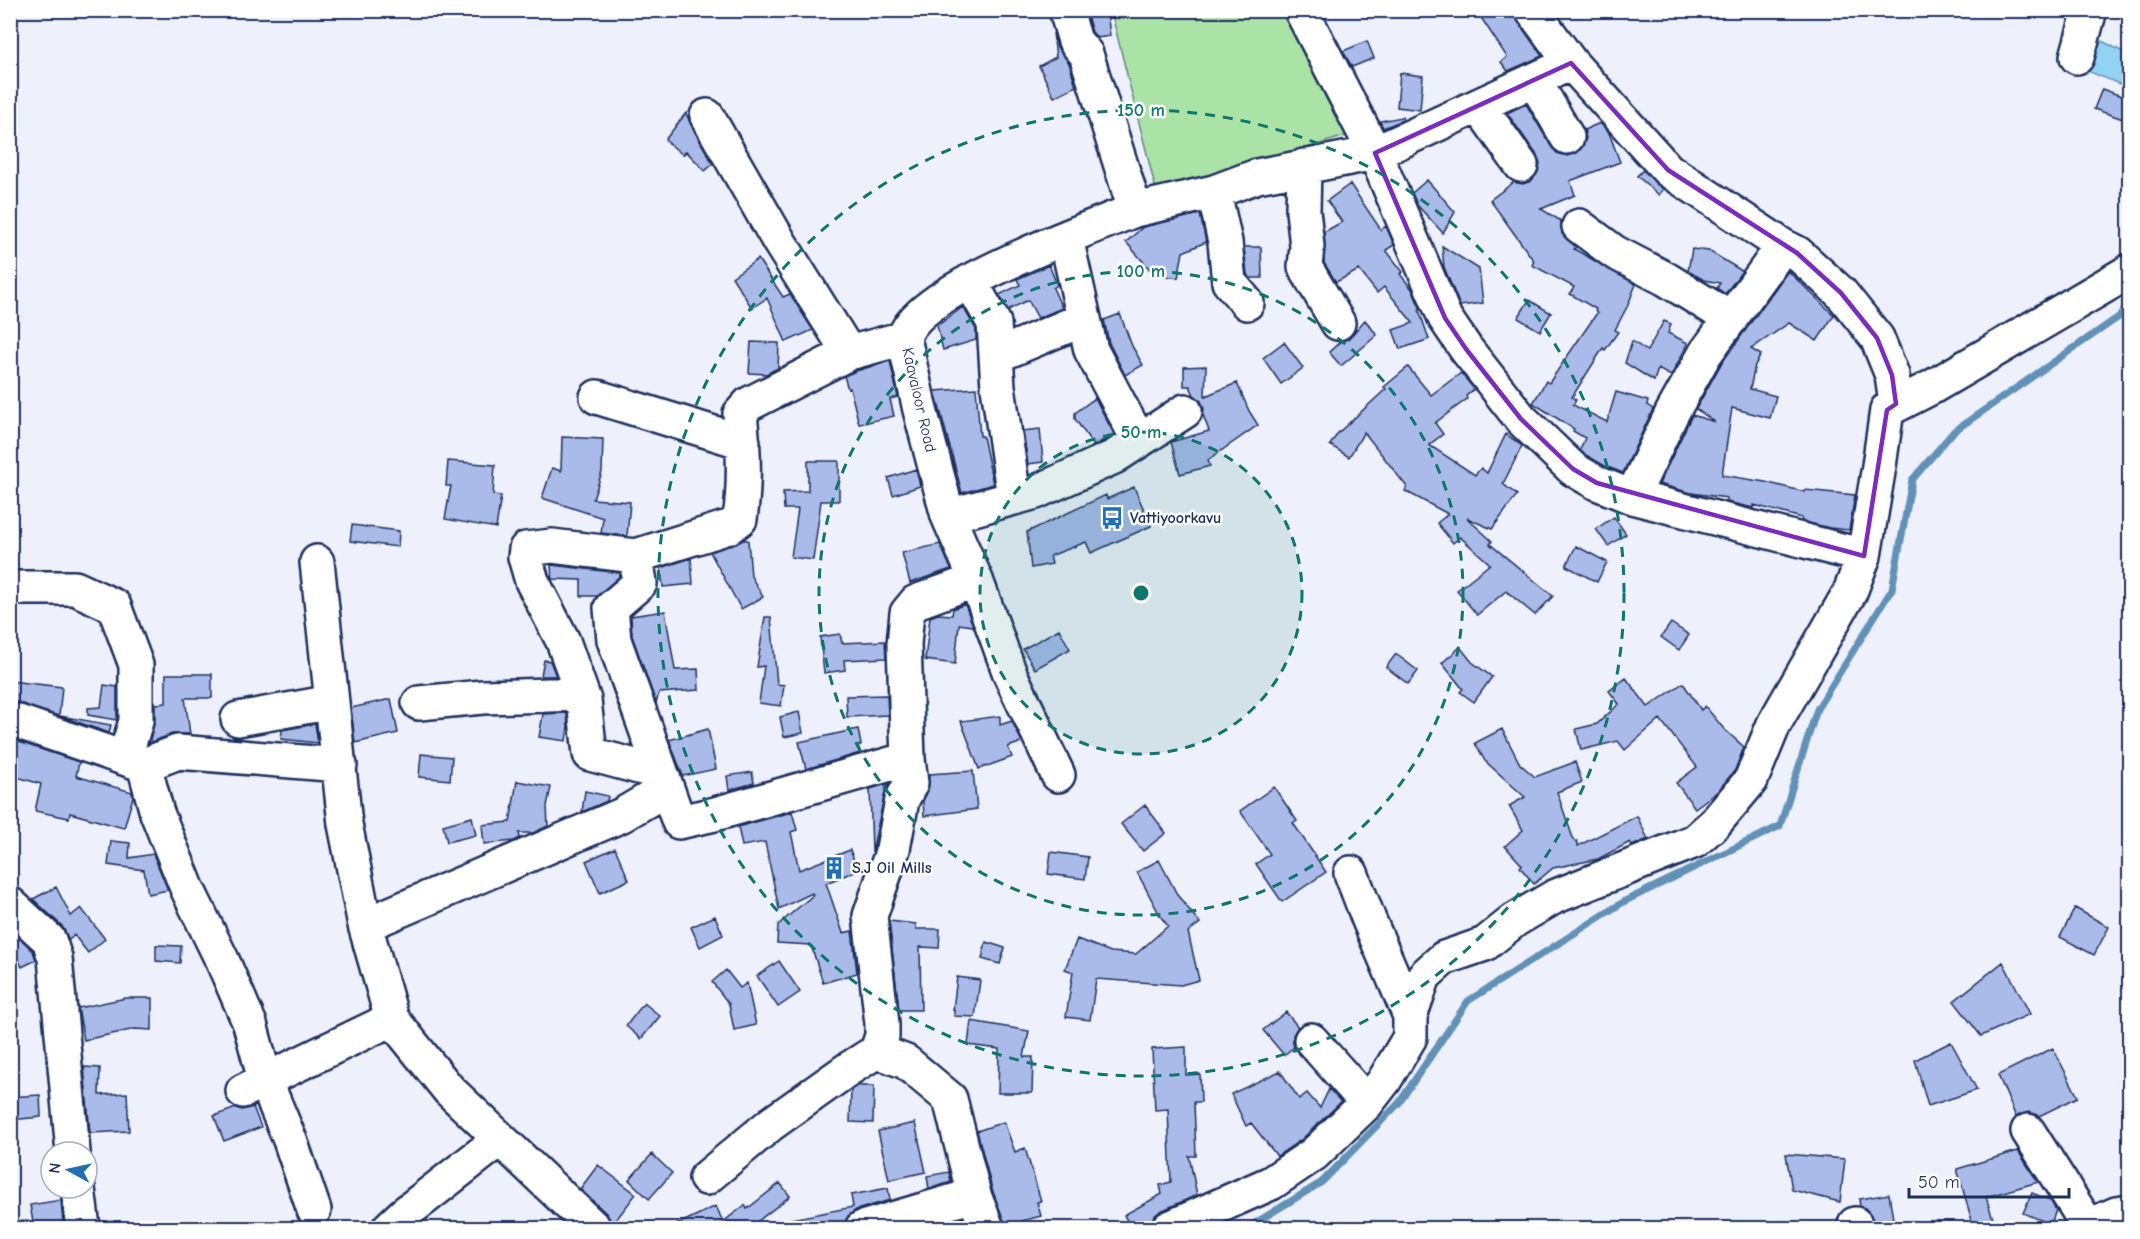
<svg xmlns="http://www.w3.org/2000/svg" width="2140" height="1239" viewBox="0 0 2140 1239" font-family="'Comic Neue',sans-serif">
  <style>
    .green { fill: #abe2a5; stroke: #638882; stroke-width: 1.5 }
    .water { fill: #92d2f3; stroke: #6291b7; stroke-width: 1.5 }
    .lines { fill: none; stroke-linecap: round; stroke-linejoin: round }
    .stream { stroke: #6291b7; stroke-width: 7 }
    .building { fill: #aabbea; stroke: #1b2f5e; stroke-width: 1.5 }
    .minor-casing { stroke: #1b2f5e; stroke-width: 38 }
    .minor { stroke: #fff; stroke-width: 33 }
    .marked { fill: none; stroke: #7b2cbf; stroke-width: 4.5; stroke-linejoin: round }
    .ring { fill: none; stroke: #0f766e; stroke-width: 3; stroke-dasharray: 10 8 }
    .labels { text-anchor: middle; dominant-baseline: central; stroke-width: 5; stroke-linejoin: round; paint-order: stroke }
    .street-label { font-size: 16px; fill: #1b2f5e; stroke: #fff }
    .poi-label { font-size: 16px; font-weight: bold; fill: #1b2f5e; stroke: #fff; text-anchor: start }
    .centre { fill: #0f766e; stroke: #fff; stroke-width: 3 }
    .ring-label { font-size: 18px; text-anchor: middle; font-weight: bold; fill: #0f766e; stroke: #fff; stroke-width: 5; stroke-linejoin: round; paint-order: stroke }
  </style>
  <rect width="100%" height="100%" fill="#eef1fb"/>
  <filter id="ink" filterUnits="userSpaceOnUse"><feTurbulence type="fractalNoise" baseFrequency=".0167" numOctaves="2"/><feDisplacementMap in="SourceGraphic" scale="12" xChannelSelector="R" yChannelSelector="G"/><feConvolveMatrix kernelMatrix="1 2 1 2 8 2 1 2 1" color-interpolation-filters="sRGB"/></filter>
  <g filter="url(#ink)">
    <path class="green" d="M1111,11h179l62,123 -195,60z"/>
    <path class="water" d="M2102,41l27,14v33l-44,-18z"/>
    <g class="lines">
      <path class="stream" d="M1247,1228l75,-46 77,-79 69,-102 157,-100 155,-75 37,-117 75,-120 20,-109 42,-49 169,-117 6,-24"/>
    </g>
    <path class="building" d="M1476,10h34l32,46 -34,15 -7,-9 6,-5z
      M1107,11l3,25 -13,2 -5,-6 -6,-19z
      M1053,33l4,14 12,16 7,23 -22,11 -15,-31 17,-9z
      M1367,41l7,17 -22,9 -9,-16z
      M1400,73l23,3 -3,34 -23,-3z
      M2102,89l28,10v10l-4,11 -32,-11z
      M1526,104l25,42 6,7 11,3 9,-3 6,-7 3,-8 -2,-8 16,-7 9,10 11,29 -50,19 5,14 -34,14 20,12 1,13 14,13 -2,2 62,35 -8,21 -13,25 3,2 -13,18 -2,-2 -31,49 4,3 -3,5 34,17 9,-30 32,9 -1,4 6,4 -30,64 -18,-7 -21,-12 -4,-4 5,-12 -12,-7 1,-2 -41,-26 13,-22 3,2 48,-70 -2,-2 1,-2 -26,-15 4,-7 -42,-22 2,-4 -44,-61 24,-18 9,2 8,-3 7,-9 2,-9 -3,-8 -30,-42z
      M686,113l5,12 22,39 -8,7 -19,-20 -3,4 -18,-15z
      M1402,117l1,3 -20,8 -3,-7z
      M1643,170l20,19 -4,6 -22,-19z
      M1427,180l28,32 -12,21 -26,-28 -5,-12z
      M1350,184l31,46 5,-4 8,19 -8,5 17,22 -3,2 12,15 9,21h-2l10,29 -2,1 -27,9 -7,-19 20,-7 -29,-36 -7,6 -18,-23 -23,12 -12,-19v-31l18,-10 -15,-21z
      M1200,214l6,28 -23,10 -5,26 -24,-4 -28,-32 17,-15z
      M1442,246l37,23 4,34 -23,3 -16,-39z
      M1244,247h17l1,31h-12l-3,-4z
      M1692,249l17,2 33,20 -17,23 -8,-6 3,-5 -16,-3 -16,-9z
      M758,259l25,38 7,-3 23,36 -27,12 -19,-44 -15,10 -20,-31z
      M1049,265l8,20 -4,3 9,20 -24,10 -10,-18 -20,10 -9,-15 21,-10 -3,-6z
      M1788,271l46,44 -17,26 -28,-18 -38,26 10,6 -6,10 -5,24 26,7 -6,22 -38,-10 -10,67 43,7 40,10v-2l50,5 -6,35 -19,-2 -29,-7 1,-3 -48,-13v3l-27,-6v-4l-36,-5 -32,-9 33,-69 23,7 -19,-13 25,-45z
      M1529,300l22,13 -11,18 -22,-13z
      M963,307l13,22v11l-33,10 -6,-24z
      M1120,314l12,32 11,19 -18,10 -16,-32 -5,-23z
      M1365,320l12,15 -36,31 -12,-14 12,-11 7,-2z
      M1664,321l7,3 -3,9 20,10 -17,33 -13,-7 -4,12 -29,-18 7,-22 15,10z
      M751,342l28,1 -1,25 -12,6 -17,-1z
      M1284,342l19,26 -22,16 -18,-26z
      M890,361l8,36 -8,2 4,17 -35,8 -9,-36 -2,1 -4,-13 12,-5z
      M1206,366l-1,30 32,-13 12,28 9,14 -50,35 2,6 -30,8 -9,-32 38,-11 -6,-16 1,-6 -3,-8 -7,-6 -4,-9h-6v-19z
      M1408,367l23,28 30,-22 13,16 -8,7 1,3 -32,24 8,11 -14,11 46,30 6,-7 6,5 19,-39 16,12 -19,38 14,11 -25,34 -25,-11 25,23 -2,3 63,52 -18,19 -29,-24 -29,24 -20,-25 33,-26 -30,-27 -7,6 -16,-20 11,-9 -43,-23 2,-4 -43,-55 -15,25 -19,-12 8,-12 48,-44 -2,-2z
      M976,388l4,48h3l10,48 -31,9 -27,-102z
      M1095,398l19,36 -20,12 -19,-27v-6z
      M1040,429l3,33 -15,2 -5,-33z
      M562,437l41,2 -1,33 -9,27 37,3 -3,34 -26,-3 2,-15 -61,-20 10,-30 9,3z
      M448,461l47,4 -2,30 8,1 -5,32 -51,-9 6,-33h-5z
      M808,461h31v40h-18l-8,59 -22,-3 7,-48h-14l-1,-17 25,-1z
      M916,469l4,17 -27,9 -5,-17z
      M1134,487l17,39 -60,27 -5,-11 -36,14 2,8 -21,4 -4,-36 79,-37 1,4z
      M1614,517l12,17 -18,12 -12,-17z
      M352,525l47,6 -1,16 -48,-6z
      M743,540h5l3,36 12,21 -22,12 -31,-57z
      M940,544l11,25 -41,14 -8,-30z
      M1576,546l31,16 -10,20 -31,-16z
      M691,558l2,26 -30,3 -2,-19z
      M551,565l69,8v3l-23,20h-16v-16l-29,-1z
      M965,604l8,22 -14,-2 -4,40 -30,-4 5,-43 8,-3 14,1 1,-6z
      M665,611l10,59 23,-1 1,21 -40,3 -3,10 -24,-67 -1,-20z
      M765,617h6l6,67 7,1 -3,21 -22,-3 5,-37 -7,1z
      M1671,623l18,12 -10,15 -18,-13z
      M1059,629l11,20 -35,20 -12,-20z
      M840,634l2,9 43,-2 1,17 -42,2 1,10 -21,3 -4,-36z
      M1460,647l12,15 20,15 -18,25 -14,-10 3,-3 -21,-26z
      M1396,654l22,17 -10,13 -22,-17z
      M544,660l6,1 6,15h-15z
      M166,674h46v24h-27l5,36h-18l-23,9 6,-22v-17l11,-1z
      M1626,678l22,29 35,-24 18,27 4,-4 19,23 20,18 -9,23 -17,21 -23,17 -19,-25 21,-16 -37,-48 -35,31 -7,-9 -37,9 -5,-21 21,-5 22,-20 -10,-13z
      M10,681l52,6 -3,29 -49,-15z
      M104,685l13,2v33l-29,-5v-7l13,-1z
      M887,695l1,20 -41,2 -1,-21z
      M391,699l7,34 -43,10 -4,-35z
      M799,712l4,21 -19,4 -4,-20z
      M567,713l1,13 -2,15 -27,-4 4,-23z
      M60,716l51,9 -2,8z
      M1000,716v9l12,-4 10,21 -14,5 4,10 -33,12 -18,-48z
      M315,724l3,19 -37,-4 1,-9z
      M708,729l8,40 -33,7 -14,-36z
      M858,729l3,16 -3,1 2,7 -54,16 -7,-27z
      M1502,729l18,35 15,13 40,-15 7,20 -25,10 17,49h3l1,5 59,-30 11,23 -16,7 -2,-4 -32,17 -45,9 -19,16 -14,-17 2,-2 -17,-19 18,-16 -14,-24 16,-9 -40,-36 -10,-18z
      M13,740l66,22 -3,14 56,16 1,5 -9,31 -54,-15 -1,5 -34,-7 6,-27 -31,-9v-28z
      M421,754l31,3 -2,23 -31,-3z
      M973,771l4,38 -53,7 -1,-15 5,-10 1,-17z
      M752,772l2,11 -25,7 -2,-14z
      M517,781l34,6 -4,19 1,20 -15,7h-14l1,5 -6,3 -30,3 -2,-19 28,-3z
      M887,784l-3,13 -12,55 -2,-63z
      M1274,787l23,34 -4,2 33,49 -44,30 -26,-38 14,-10 -30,-43z
      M585,791l23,5 -1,5 -25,11z
      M1145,805l21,28 -23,18 -22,-27z
      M792,812l5,18 -6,2 8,38 51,-20 8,20 -32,13 17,50 9,-2 5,42 -34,10 -12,-38 -34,-2 1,-18 35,-30 -1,-2 -33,16 -14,-67 -23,4 -4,-19z
      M472,817l4,18 -29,7 -4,-17z
      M111,841l19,2 -1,15 24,-4 15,36 -20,4 -4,-24 -36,-5z
      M615,848l14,32 -29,13 -14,-32z
      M1051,852l37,5 -3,22 -37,-5z
      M1159,860l19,36 22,27 -12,9 11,48 -18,5 -85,-6 -6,41 -24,-3 7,-45 -8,-3 12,-30 34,13 25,2 32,-28 -7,-9 -24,-45z
      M56,887l15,29 10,-8 24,31 -17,14 -14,-18 -5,5 -7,-14 -29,-27z
      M2075,908l34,19 -15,28 -34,-18z
      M715,916l8,19 -23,12 -9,-20z
      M889,921l27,3v5h24l-1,19 -19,-1 1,63h-22z
      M21,939l12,12 3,9 -14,7 -11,-23z
      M986,942l19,6 -5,16 -18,-5z
      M156,945l25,1 -1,17 -24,-2z
      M779,961l21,31 -22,15 -21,-31z
      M2003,962l27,52 -49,22 -27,-35z
      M726,970l14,18 7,-5 9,42 -22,5 -5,-26 -17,-22z
      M957,977l23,3 -5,37 -21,-1v-6h-1z
      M126,998h26v32l-17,-1 -51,11 -6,-32z
      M644,1003l16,13 -19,23 -15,-13z
      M1286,1012l12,15 -5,8 1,12 -10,8 -21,-25z
      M971,1021l58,10 -5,26h9l-1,36h-34l1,-44 -31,-4z
      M1951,1042l26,48 -49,16 -13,-46z
      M1186,1047v28l14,-1 1,28h-7l2,54h-7l8,39 -36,16 -7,5 -2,6 -12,6h-9l-7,-13 38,-21 -2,-9 11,-3 -3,-73 -13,1 -3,-61z
      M2053,1048l25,49 -39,19 -11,-4 -12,5 -18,-42z
      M84,1067l16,1 -1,27 28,-2 2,38 -39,2z
      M1280,1071l19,28 8,-6 13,15 9,-19 12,13 -39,37 -25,17 -26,-33 -5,3 -15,-32z
      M857,1086h17l-1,37 -23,-1 1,-32z
      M40,1095l1,22 -31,3v-23z
      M253,1107l8,20 -37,14 -10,-25 22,-8 6,2z
      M1004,1122l11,30 10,-4 16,53 -4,1 4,14 -19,5 1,7h-18l-1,-7 -12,-32 -15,-58z
      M915,1123l11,49 -37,8 -11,-49z
      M2018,1151l20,31 -52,15 10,31h-22l-17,-59z
      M652,1154l20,19 -23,26 -20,-19z
      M1786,1154l59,5 -5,43 -48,-12z
      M598,1165l38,29 -24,31 -5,-11 -27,-25z
      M949,1172l2,10 -22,7 -2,-13z
      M780,1183l10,13 -41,32h-79l46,-22 7,16 22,-17 2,4z
      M888,1188l2,12 -34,10 -8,6 -4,10 -13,2h-44l-1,-8 67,-13 -2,-12z
      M2032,1193l18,7 6,10 -5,14 -28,-11z
      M1889,1194l5,31 -20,3 -3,-13 -6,-7 -5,-1 -1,-8z
      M61,1200l2,23 -29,5 -4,-23z"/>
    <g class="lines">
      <g class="minor-casing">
        <path id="minor" d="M1301,10l74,143 70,165 21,31 55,70 52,50 24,14 35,14
          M1532,10l39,53 97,107 115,76 14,7 44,40 36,45 15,37 4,29
          M2077,57l13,-47
          M1534,80l33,57
          M1479,106l42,59
          M707,116l73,127 69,110
          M1304,166l-1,45 4,35 -2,21 33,56
          M1214,192l11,50 4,40 18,21
          M1135,210l79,-18 43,-16 118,-23 196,-90
          M1579,226l35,26 52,27 65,40
          M1066,238l25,112 48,91
          M1783,246l-78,108 -33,59 -40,84 232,59
          M970,281l24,42 4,64 16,111
          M904,338l-55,15 -100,51 -9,10c4,35 5,71 0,105l-9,7 -12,4 -83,26 4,27 -29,25 3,32 65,182 36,-8 193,-55
          M996,356l88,-37
          M597,397l146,45
          M948,516l88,-24 78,-35 71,-46
          M636,556l-84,-10 -26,3 -1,8 7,24 31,60 21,59 6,54 71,19
          M317,562l28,262 20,101 27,94 57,71 145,138
          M16,588h59l39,18 22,59v56l-11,36
          M419,703l64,-6 99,-3
          M10,719l134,46 34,-13 162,13
          M238,719l94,-17
          M144,765l13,48 30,75 36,74 27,62 15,56 25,60 24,70
          M1058,775l-48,-101 -34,-94 -28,-64 -28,-106 -16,-72c12,-48 184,-109 231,-128l-49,-156 -11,-13 -9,-31
          M1351,873l18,47 41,96
          M10,904l39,36 6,18 18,194
          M365,925l257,-110 44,-26
          M1311,1040l56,63
          M877,1051l29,11 44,37 24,96 13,33
          M243,1091l149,-72
          M2028,1131l61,96
          M706,1178l65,-54 76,-54 30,-19 5,-15v-12l-12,-108 23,-67 9,-49 9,-17 -3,-24 -4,-115 3,-31 9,-11 60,-22
          M78,1188l5,40
          M1855,1224v4
          M389,1228l15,-14 96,-75
          M862,1228l112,-33
          M1169,1228l102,-45 43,-29 53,-51 17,-22 26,-44v-21l14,-40 20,-18 41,-14 30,-24 39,-23 141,-56 20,-18 36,-43 23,-56 76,-132 14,-36 15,-90 8,-56 45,-23 198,-116
          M2085,1228l31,-14 14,-2"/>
      </g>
      <use href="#minor" class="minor"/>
    </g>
  </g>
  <path class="marked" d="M1571,63l97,107 129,83 44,40 36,45 15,37 4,29 -9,6 -23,146 -267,-73 -24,-14 -52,-50 -55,-70 -21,-31 -70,-165z"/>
  <circle cx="1141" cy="593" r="161" fill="#0f766e" fill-opacity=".12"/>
  <g class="ring">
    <circle cx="1141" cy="593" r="161"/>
    <circle cx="1141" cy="593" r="322"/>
    <circle cx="1141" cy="593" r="483"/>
  </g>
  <defs>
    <g id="bus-bare" transform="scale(1.8)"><path d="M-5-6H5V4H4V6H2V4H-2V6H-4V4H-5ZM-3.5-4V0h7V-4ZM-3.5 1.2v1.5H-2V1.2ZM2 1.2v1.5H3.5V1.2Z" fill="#1f6fb2" stroke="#fff" stroke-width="2.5" paint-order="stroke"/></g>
    <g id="building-bare" transform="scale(1.8)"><path d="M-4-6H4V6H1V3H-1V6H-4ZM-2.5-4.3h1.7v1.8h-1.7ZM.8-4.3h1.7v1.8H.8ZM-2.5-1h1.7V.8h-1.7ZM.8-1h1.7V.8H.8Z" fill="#1f6fb2" stroke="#fff" stroke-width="2.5" paint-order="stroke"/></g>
  </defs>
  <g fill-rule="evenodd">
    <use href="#bus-bare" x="1112" y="518"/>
    <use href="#building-bare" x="834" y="868"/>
  </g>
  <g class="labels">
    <g class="street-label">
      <text transform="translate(919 400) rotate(77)">Kaavaloor Road</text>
    </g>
    <g class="poi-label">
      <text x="1130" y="518">Vattiyoorkavu</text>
      <text x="852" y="868">S.J Oil Mills</text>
    </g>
  </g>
  <circle cx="1141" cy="593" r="9" class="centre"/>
  <g class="ring-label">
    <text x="1141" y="116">150 m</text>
    <text x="1141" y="277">100 m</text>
    <text x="1141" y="438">50 m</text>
  </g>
  <rect width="2140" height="1239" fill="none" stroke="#fff" stroke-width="36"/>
  <rect x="18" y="18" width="2104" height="1203" fill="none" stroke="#1b2f5e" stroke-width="2" filter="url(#ink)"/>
  <g transform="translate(69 1170) rotate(278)"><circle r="28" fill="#ffffff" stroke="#a4acbf" stroke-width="1.5"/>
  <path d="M0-4.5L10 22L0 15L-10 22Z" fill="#1f6fb2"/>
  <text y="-9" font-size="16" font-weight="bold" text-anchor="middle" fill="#1b2f5e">N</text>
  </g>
  <path d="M1909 1188v9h160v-9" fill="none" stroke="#1b2f5e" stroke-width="3"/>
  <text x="1918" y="1188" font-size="18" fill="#1b2f5e" stroke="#ffffff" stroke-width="4.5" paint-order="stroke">50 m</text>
</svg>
